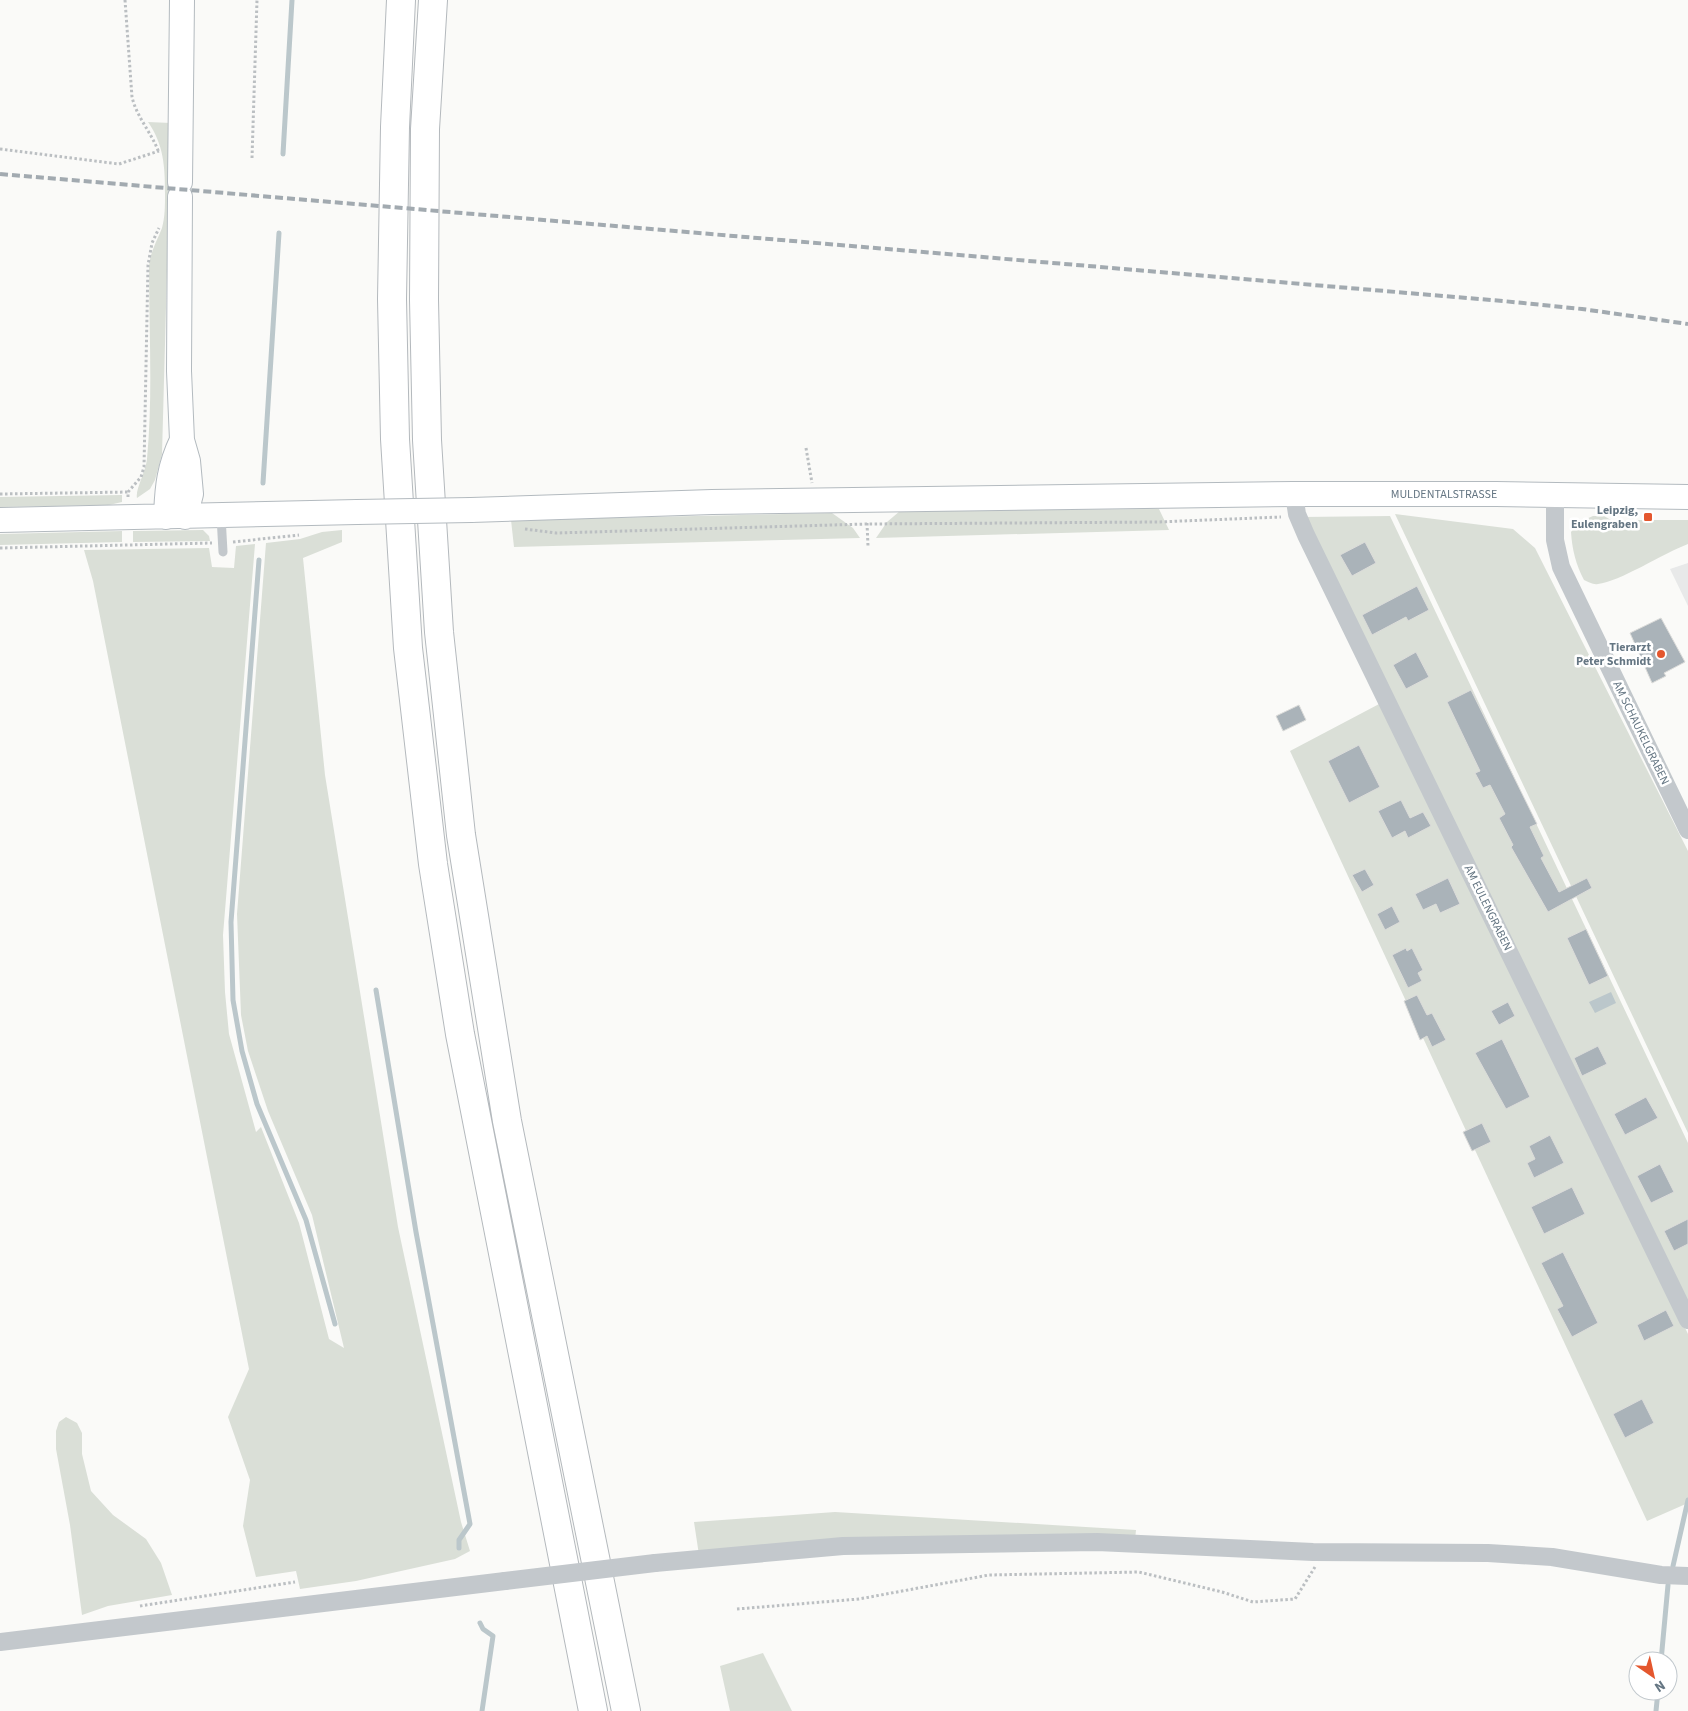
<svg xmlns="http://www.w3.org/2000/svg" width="1688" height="1711" viewBox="0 0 1688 1711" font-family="'Source Sans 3',sans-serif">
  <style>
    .built { fill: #e8e9e9 }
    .green { fill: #dadfd7 }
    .water { fill: #bbc7cb }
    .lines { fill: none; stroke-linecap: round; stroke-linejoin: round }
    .stream { stroke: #bbc7cb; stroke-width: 5 }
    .building { fill: #aab3b9; stroke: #dcdcda }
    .secondary-casing { stroke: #b3babf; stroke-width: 26 }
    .highway-casing { stroke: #b4b9bd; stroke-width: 30 }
    .path { stroke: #bbbfc2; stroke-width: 3; stroke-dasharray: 2.5 2.5; stroke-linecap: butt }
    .lane { stroke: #c3c8cc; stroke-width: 9 }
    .street { stroke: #c3c8cc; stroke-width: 18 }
    .secondary { stroke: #fff; stroke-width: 24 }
    .highway { stroke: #fff; stroke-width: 28 }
    .rail { stroke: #a2aab0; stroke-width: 4; stroke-dasharray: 8 4; stroke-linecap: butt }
    .secondary-bridge-casing { stroke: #b3babf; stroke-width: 26; stroke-linecap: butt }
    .street-bridge { stroke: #c3c8cc; stroke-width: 18 }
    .secondary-bridge { stroke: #fff; stroke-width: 24 }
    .poi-dot { fill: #e4572e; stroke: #fff; stroke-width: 2 }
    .labels { text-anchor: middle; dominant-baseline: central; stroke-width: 5; stroke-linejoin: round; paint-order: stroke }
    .street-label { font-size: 12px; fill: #657683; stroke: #fff }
    .poi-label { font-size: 12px; font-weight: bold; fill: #657683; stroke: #fff; text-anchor: end }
  </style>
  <rect width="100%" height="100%" fill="#fafaf8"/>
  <path class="built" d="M1688,563v43l-18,-37z"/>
  <path class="green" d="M148,122l23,1 -9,331 -7,26 -5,9 -13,9c-2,-8 9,-27 10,-39 6,-64 2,-127 2,-191 0,-14 8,-27 13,-40 3,-11 3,-22 3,-34 0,-27 -1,-49 -17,-72z
    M122,495v7l-13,3 -109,2v-10z
    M1159,509l10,21 -293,8 11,-16 13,-11z
    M832,513l21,15 7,10 -346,9 -3,-27z
    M1395,514l118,15 22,19 153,303v282z
    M1390,516l298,627v161l-386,-787z
    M1593,516h11l7,4h77v24c-24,9 -69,38 -90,40 -5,1 -9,-2 -14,-4 -8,-15 -12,-31 -13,-48l8,-10z
    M203,530l6,6 1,5 -77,1v-11z
    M342,530v12l-39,16 22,217 73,452 63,295 9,29 -15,8 -99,22 -56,8 -4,-18 -40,6 -13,-51 7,-46 -22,-63 21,-48 -156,-788 -9,-31 125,-2 3,19 22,1 2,-22 19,-2 -32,391 2,57 4,42 27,98 5,-5 38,96 30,116 15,9 -32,-133 -44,-104 -20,-60 -7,-36 -4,-101 29,-371 34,-4 22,-7z
    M122,531v11l-122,3v-11z
    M1381,703l307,631v169l-41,18 -357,-770z
    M66,1417l11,6 5,10v21l9,37 22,24 33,24 15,24 11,32 -64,11 -26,9 -12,-90 -14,-76v-18l3,-9z
    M835,1512l301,18 -1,10 -436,15 -5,-33z
    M763,1653l29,58h-62l-10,-45z"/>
  <path class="water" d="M1611,992l5,11 -21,10 -6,-11z"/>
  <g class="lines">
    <path class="stream" d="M283,154l9,-154
      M263,483l16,-250
      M259,560l-28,362 2,78 9,51 15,53 49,116 29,104
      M376,990l40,242 54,292 -11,16v8
      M1673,1566l15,-66
      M480,1623l3,6 10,7 -11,75
      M1661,1661l7,-76
      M1656,1711l2,-20"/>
  </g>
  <path class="building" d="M1365,542l11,21 -24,13 -12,-21z
    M1417,586l12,24 -21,11 -2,-4 -34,18 -10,-20z
    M1661,618l24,44 -21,11 2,3 -14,7 -22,-50z
    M1416,652l13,25 -23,12 -13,-24z
    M1471,690l66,134 -7,3 14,29 -3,2 18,34 28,-14 5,10 -44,24 -37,-65 2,-2 -14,-27 6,-4 -15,-29 -7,3 -8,-15 5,-2 -33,-69z
    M1299,705l7,15 -23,11 -7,-15z
    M1359,745l21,42 -31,16 -21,-42z
    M1401,800l9,18 13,-6 8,14 -23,12 -3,-7 -13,7 -14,-27z
    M1365,869l9,16 -12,7 -10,-17z
    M1448,878l12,26 -20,9 -4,-9 -13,6 -8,-16z
    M1392,906l8,16 -15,8 -8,-16z
    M1586,929l22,47 -19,9 -22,-47z
    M1406,948l1,3 5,-3 11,22 -5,3 4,8 -14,7 -16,-33z
    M1417,995l10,20 5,-2 14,27 -14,7 -5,-11 -7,4 -16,-39z
    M1508,1002l7,14 -16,9 -8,-14z
    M1502,1039l28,58 -24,12 -31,-56z
    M1598,1046l9,18 -25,12 -8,-18z
    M1646,1097l12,21 -33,17 -11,-21z
    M1482,1123l9,19 -19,9 -9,-19z
    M1550,1135l14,28 -30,15 -7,-15 8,-4 -6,-13z
    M1660,1164l14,28 -23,11 -14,-27z
    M1572,1187l13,27 -41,20 -13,-27z
    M1688,1219v25l-14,7 -10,-20z
    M1563,1252l35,71 -26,14 -15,-28 6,-3 -22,-43z
    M1666,1310l8,16 -30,15 -7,-16z
    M1642,1399l12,24 -29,15 -12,-24z"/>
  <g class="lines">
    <g class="secondary-casing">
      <path id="secondary" d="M180,182l2,-182
        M180,197l-1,174 3,69 6,21 3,33 -6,23
        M471,510l241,-8 582,-8h202l192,3
        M166,517c1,-30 3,-50 16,-77
        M0,520l357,-8"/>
    </g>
    <g class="highway-casing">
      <path id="highway" d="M401,0l-6,127 -3,172 3,140 13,209 25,216 27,170 133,677
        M433,0l-8,129 -1,171 3,140 12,192 22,203 46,286 119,590"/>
    </g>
    <path class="path" d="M125,0l7,97c5,21 20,36 27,56
      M0,149l119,15 40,-13
      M252,158l5,-158
      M806,448l6,35
      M0,494l128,-2
      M128,497v-5l13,-15 3,-10 4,-202 4,-22 7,-15
      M867,523l1,23
      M525,529l31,4 311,-9 291,-2 123,-5
      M233,542l66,-7
      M0,548l212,-5
      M140,1606l155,-24
      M737,1609l122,-10 130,-24 150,-3 83,20 31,10 42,-3 20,-32"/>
    <path class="lane" d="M221,516l2,36"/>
    <path class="street" d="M1294,494l3,20 9,21 382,785
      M1555,495v45l6,27 127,263
      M655,1563l188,-17 254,-4 216,10 175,1 64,4 109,18 27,1
      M0,1642l505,-61"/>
    <use href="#secondary" class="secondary"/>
    <use href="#highway" class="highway"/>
    <path class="rail" d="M0,174l1503,127 79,8 106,15"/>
    <g class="secondary-bridge-casing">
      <path id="secondary-bridge" d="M357,512l114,-2"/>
    </g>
    <path class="street-bridge" d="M505,1581l150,-18"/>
    <use href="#secondary-bridge" class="secondary-bridge"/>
  </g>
  <g class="poi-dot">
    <rect x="1643" y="512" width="10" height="10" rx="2.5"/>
    <circle cx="1661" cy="654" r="5"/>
  </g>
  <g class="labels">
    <g class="street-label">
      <text x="1444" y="494">MULDENTALSTRASSE</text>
      <text transform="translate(1641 733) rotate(64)">AM SCHAUKELGRABEN</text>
      <text transform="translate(1488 908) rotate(64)">AM EULENGRABEN</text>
    </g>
    <g class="poi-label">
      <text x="1638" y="510">Leipzig,<tspan x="1638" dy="14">Eulengraben</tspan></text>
      <text x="1651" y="647">Tierarzt<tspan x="1651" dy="14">Peter Schmidt</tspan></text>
    </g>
  </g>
  <g transform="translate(1653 1676) rotate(146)"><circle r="24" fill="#ffffff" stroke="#c1c8cd"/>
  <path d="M0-4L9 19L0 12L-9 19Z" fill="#e4572e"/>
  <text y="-8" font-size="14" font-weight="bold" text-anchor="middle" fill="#657683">N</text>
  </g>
</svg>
